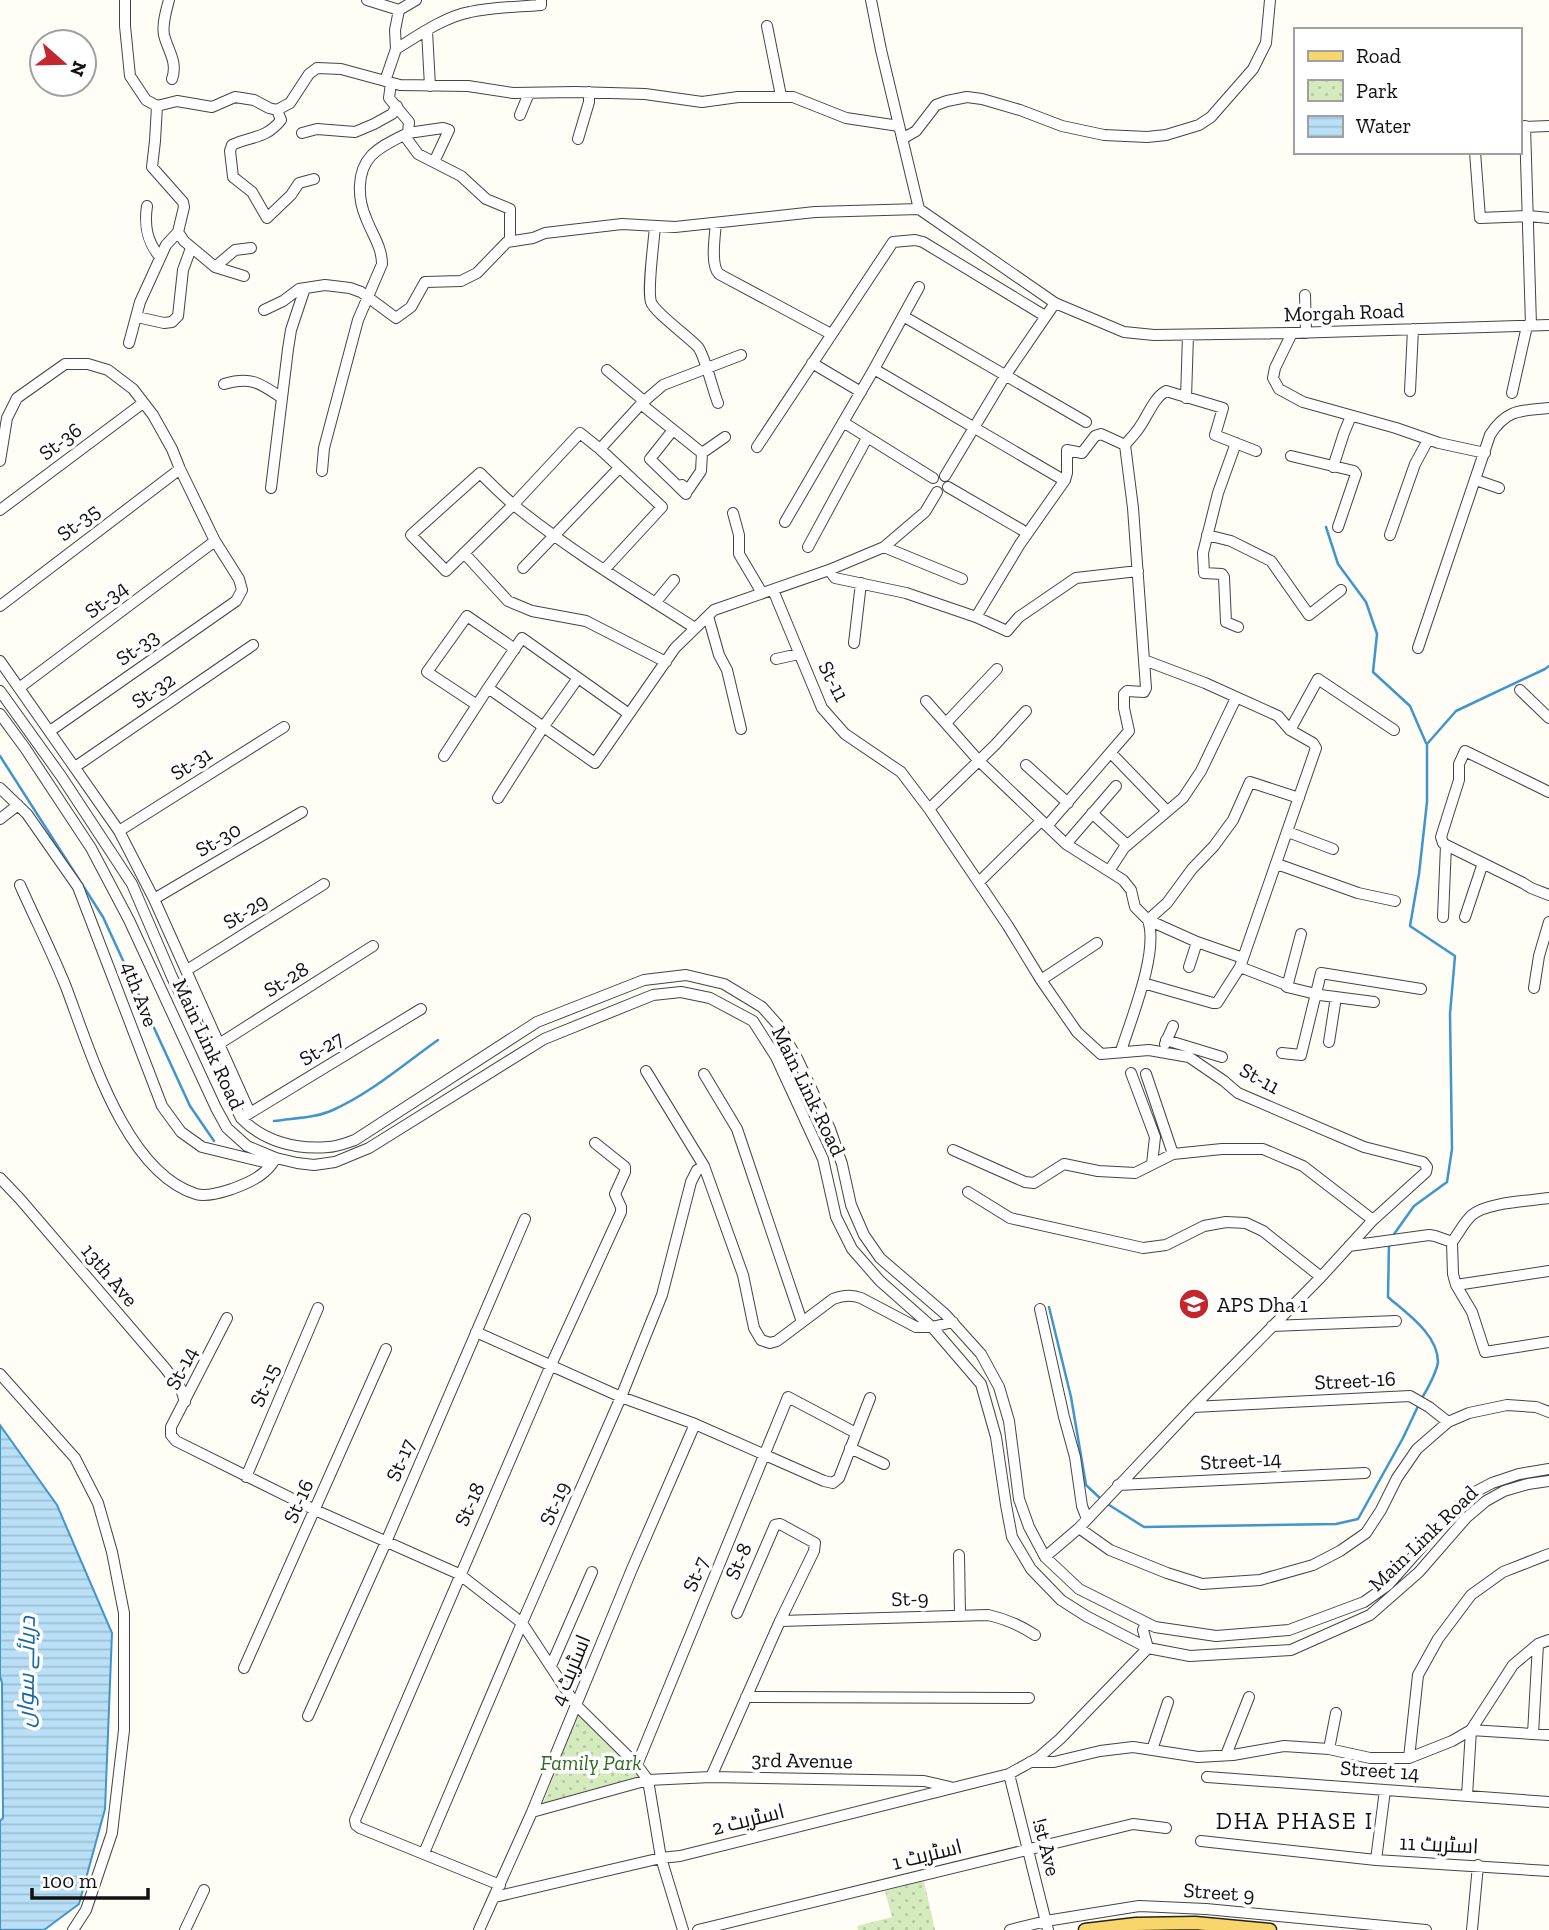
<svg xmlns="http://www.w3.org/2000/svg" width="1549" height="1930" viewBox="0 0 1549 1930" font-family="'Zilla Slab',Cairo,serif">
  <style>
    .park { fill: url(#park-dots) }
    .water { fill: url(#water-rules); stroke: #3f96cf; stroke-width: 2 }
    .lines { fill: none; stroke-linecap: round; stroke-linejoin: round }
    .stream { stroke: #3f96cf; stroke-width: 2.5 }
    .minor-casing { stroke: #444; stroke-width: 12 }
    .major-casing { stroke: #222; stroke-width: 15 }
    .minor { stroke: #fff; stroke-width: 10 }
    .major { stroke: #f9d66b; stroke-width: 12 }
    .labels { text-anchor: middle; dominant-baseline: central; stroke-width: 7; stroke-linejoin: round; paint-order: stroke }
    .street-label { font-size: 21px; fill: #111; stroke: #fff }
    .poi-label { font-size: 21px; fill: #111; stroke: #fff; text-anchor: start }
    .park-label { font-size: 21px; font-style: italic; fill: #2f6b1f; stroke: #fff }
    .water-label { font-size: 23px; font-style: italic; fill: #1768a6; stroke: #fff }
    .neighbourhood-label { font-size: 23px; letter-spacing: 2px; fill: #111; stroke: #fff }
  </style>
  <defs>
    <pattern id="park-dots" width="8" height="8" patternUnits="userSpaceOnUse" patternTransform="scale(1.75)"><rect width="8" height="8" fill="#d5ebbd"/><path d="M2 2h.1M6 6h.1" fill="none" stroke="#b6c8a1" stroke-width="1.8" stroke-linecap="round"/></pattern>
    <pattern id="water-rules" width="6" height="5" patternUnits="userSpaceOnUse" patternTransform="scale(1.75)"><rect width="6" height="5" fill="#b9e0f7"/><path d="M0 2.5h6" fill="none" stroke="#9ebfd3"/></pattern>
  </defs>
  <rect width="100%" height="100%" fill="#fffdf5"/>
  <path class="park" d="M580,1707l67,72 -105,27z
    M924,1881l11,49h-77l-1,-4 35,-9 -7,-26z"/>
  <path class="water" d="M0,1425l57,80 55,128 -7,176 -26,95 -35,26h-44v-109l3,-3 -1,-135 -2,-7z"/>
  <g class="lines">
    <path class="stream" d="M1326,527l12,37 28,38 11,32 -4,38 37,34 16,37
      M0,756l103,161 87,189 24,35
      M274,1121c19,-3 42,-3 59,-11 38,-17 71,-46 105,-70
      M1392,1237l22,-31 33,-24 5,-33 -2,-135 5,-58 -45,-30 9,-52 8,-72v-58l29,-33 89,-42 4,-3
      M1389,1243l-1,54c18,16 50,37 50,65 -1,9 -11,28 -16,36
      M1049,1307l22,90 15,88 15,14
      M1106,1503l38,24 192,-3 22,-5 45,-81 16,-34"/>
    <g class="minor-casing">
      <path id="minor" d="M125,0v26l5,50 16,24 11,6 20,-5 35,6 23,-10 19,3 15,8 8,2 13,-7 19,-29 8,-6 24,1 59,16 68,1 45,7 62,-1 70,2 57,8 36,-5h55l53,21 53,8
        M169,0c-3,11 -7,24 -5,35 4,16 14,27 8,44
        M367,0l32,10
        M871,0l10,50 38,159 136,94 69,29 30,3 138,-2 257,-8
        M767,26l14,70
        M427,31l3,55
        M396,49c23,-14 48,-32 74,-37 23,-5 47,-5 71,-7v-5
        M385,81l11,-32 -1,-19 4,-20 17,-10
        M157,106l-2,35 -3,26 31,35 1,5 -6,25 6,9 31,26 29,9
        M277,110l4,10c-15,19 -30,16 -49,25l-2,6 3,26 19,15 15,26 24,-23 8,-12 15,-4
        M520,115l9,-22
        M1525,126l6,199
        M1522,127l27,-1
        M302,133l15,-4 38,3 19,-8 18,-10 5,-8
        M408,133l35,-5 6,2 -15,32
        M404,135l14,19 43,22 25,23 24,10v32
        M578,139l11,-37v-10
        M902,139l14,-8 20,-26 11,-4 20,-4 15,2 38,11 42,16 42,9 43,2 19,-2 33,-10 12,-8 42,-48 13,-26 4,-43
        M1475,152l5,66 49,-2 20,2
        M147,206c-3,20 0,36 13,51
        M716,223c-1,13 -6,42 3,51l112,60
        M655,226c-1,16 -8,63 -4,76 4,11 37,34 47,45 7,9 15,44 20,56
        M215,267l20,-17 16,-2
        M919,287l-45,82 186,109
        M1305,295l1,38
        M264,310l19,-9 16,-12 26,-4 25,3 11,4 35,26 15,-11 14,-25 36,-1 16,-8 30,-31 26,-4 12,-5 77,-9 53,3 140,-15 104,-3
        M903,316l183,106
        M137,317l27,6 8,-1 6,-6 5,-46 8,-22
        M1292,333l-17,35 -2,10 6,11 24,13 93,26 43,15 46,10
        M129,343l11,-41 11,-24 15,-33 12,-13
        M812,363l49,29
        M607,370l37,31
        M224,384c27,-8 36,-1 58,14
        M1410,391l3,-62
        M1512,393l15,-67
        M1186,398l2,-63
        M641,404l61,49
        M843,422l90,56
        M673,430l-23,29 36,35
        M1236,443l-18,50 -15,60 1,20 18,1 2,3 2,45 12,5
        M757,447l136,-205 22,-2 8,2 122,74
        M600,449l41,-45 22,-19 78,-30
        M1291,456l63,15 2,3 -18,53
        M0,461l7,-43 10,-20 48,-34h23l20,6 25,19 20,26 19,34 8,20 35,72 24,38 3,11 -6,11 -186,130
        M1333,467l11,-34 7,-17
        M322,471l2,-23 34,-128 24,-56c0,-17 -10,-30 -16,-46 -8,-18 -10,-46 5,-62 9,-10 25,-17 37,-23l1,-11 -20,-24 2,-15
        M945,476l60,-100 50,-73
        M1476,480l23,8
        M682,485l6,5 13,-19 1,-18 23,-16
        M948,487l74,43
        M271,488l17,-139 3,-19 14,-42
        M0,510l143,-107
        M733,513l6,22v19l23,39
        M785,522l89,-153
        M1207,535l24,6 40,20 38,54 32,-25
        M1390,535l25,-71 13,-24
        M808,547l59,-109
        M884,547l78,32
        M464,553l44,48 24,10 54,10 80,41
        M523,568l96,-100
        M604,570l58,-63 -62,-58 -20,-16 -67,72 -67,66 -35,-36 69,-62c11,11 23,23 35,33 57,46 119,83 180,122
        M829,570l6,8 71,15 70,24 31,14 12,-14 57,-39 62,-7
        M773,590l49,118 23,26 56,38 28,37 79,117 33,54 36,52 24,22 48,-4 40,7 35,24 14,12 126,54 59,15 4,5 -1,5 -53,48 -52,57 -128,130 -114,121 -34,29
        M655,603l19,-23
        M0,606l180,-137
        M708,616l11,39 8,15 14,59
        M976,617l44,-73 45,-64 2,-7v-23l15,3 13,-17 6,-2 24,11
        M854,643l7,-60
        M1418,648l72,-213c17,-27 32,-24 59,-27
        M776,659l23,-5
        M0,661l119,170 35,68 96,214
        M19,688l196,-147
        M1520,690l29,28
        M0,691l61,85 71,108 40,93 69,141c22,23 55,32 87,29 9,0 18,-4 27,-7l182,-118 107,-42 42,-5 38,9 38,23 16,18 20,35 32,69 12,35 9,41 13,30 16,23 65,56 36,40 18,33 10,34 10,78 10,28 16,30 34,32 76,38 61,9 73,-6 75,-28 24,-17 68,-77 19,-16 17,-9 27,-9 30,-5
        M926,701l53,60 87,83 57,36 8,10 4,17 13,13 49,22 46,16
        M477,705l-50,-33 40,-56 48,33
        M0,714l25,34 66,100 38,72 87,188 11,20 20,18 29,12 21,5 17,2 21,-3 34,-14 175,-109 109,-44 28,-3 29,6 43,23 23,36 47,102 13,58 16,32 28,32 52,46 49,57 15,53 10,68 6,32 19,32 30,31 25,16 62,32 42,8 101,-6 79,-35 49,-43 47,-54 20,-17 18,-10 24,-7 21,-3
        M629,714l-107,-76 -34,50 107,75 80,-115 39,-38 115,-40 55,-23 41,-35 12,-20
        M946,723l51,-54
        M1290,730l28,-51 76,51
        M1111,753l56,58
        M444,756l44,-68
        M1026,765l42,38
        M75,767l178,-122
        M0,788l27,26 51,73 84,219 19,26 21,15 70,17 4,-6
        M1549,792l-84,-41 -6,13v16l-18,57 2,6 3,2 77,38 8,5 18,7
        M498,798l46,-72 34,-48
        M929,809l66,-64 31,-34
        M1092,813l35,32
        M0,819l18,-14
        M1047,826l82,-95 -5,-23v-14l3,-3 17,1 2,-4 -13,-180 -8,-63c4,-5 8,-9 11,-13 11,-13 16,-33 30,-41l57,17 -8,27 41,16
        M119,831l165,-104
        M1288,832l45,17
        M1066,844l50,-58
        M1277,864l81,29 37,8
        M1109,871l15,-23 59,-50 18,-27 35,-73
        M979,882l62,-61
        M20,885c15,34 32,67 46,102 24,63 59,185 130,207 9,3 27,-2 36,-5 16,-6 30,-12 40,-25
        M154,899l148,-87
        M1443,917l3,-72
        M1465,917l18,-54
        M1189,967l8,-25
        M1240,967l44,17 3,3 33,8 54,7
        M187,970l137,-86
        M1041,980l56,-37
        M1143,983l70,20h4l23,-36 76,-219 -3,-5 -23,-13 -12,-14 -73,-33 -61,-23
        M1287,987l14,-53
        M1534,988l5,-32 10,-34
        M1166,1040l56,17
        M1329,1042l7,-45
        M219,1044l154,-98
        M1165,1044l8,-18
        M1121,1051c10,-32 38,-99 27,-131l19,-17 25,-34 22,-23 19,-26 17,-38 49,16
        M1282,1053l19,2 20,-82 100,16
        M646,1071l58,95 39,109 11,53 7,12 9,3 7,-2 56,-42c10,-4 18,-5 28,-1l55,29h16l21,-5
        M1131,1073l24,64 -3,27
        M704,1074l33,55 65,193
        M1146,1074l27,80
        M245,1116l176,-107
        M953,1150l72,32 9,1 30,-19 34,7 37,2 38,-19 49,-5h41l40,17 70,54
        M0,1178l20,21 145,169 16,21 4,13
        M968,1192l42,26 133,30 23,-3 38,-19 22,-4 20,1 17,8 58,46
        M1452,1242c7,-9 12,-20 20,-27 15,-13 58,-14 77,-17
        M1349,1246l80,-11 6,1 17,6 1,32 3,11 16,27 13,40 64,-10
        M1456,1285l93,-14
        M1040,1309l24,108 11,40 7,49 5,13
        M227,1318l-56,109v8l5,6 139,69 144,64 63,49 54,82 61,60 11,15 13,78 22,72
        M1272,1326l124,-5
        M476,1332l145,65 74,27 129,57 9,2 6,-5 31,-80
        M0,1374l75,84 23,45 14,49 12,61v117l-12,103 -26,77 -13,20
        M1193,1407l217,-11 19,11 19,15
        M850,1448l34,16
        M246,1477l72,-169
        M1118,1485l247,-12
        M1079,1528l31,22 57,23 35,11 58,-4 53,-15 27,-14 26,-18 15,-23 16,-32 20,-29 31,-27 21,-9 38,-8 29,2 13,5
        M959,1555l1,61
        M780,1621l208,-6c18,4 32,10 47,20
        M551,1666l41,-94
        M244,1668l142,-319
        M746,1697l283,1
        M308,1716l78,-174 139,-323
        M1533,1734l5,-90
        M1329,1749l7,-36
        M1152,1750l16,-48
        M1226,1755l23,-58
        M1409,1758l9,-83 20,-36 33,-44 32,-23 46,-18
        M1030,1762h24l46,-11 33,-4 65,10 35,-2 51,-9 45,3 41,9h39l43,-17 19,-11 42,-65 25,-21 11,-4
        M637,1765l151,-368 68,36
        M1009,1774l39,156
        M711,1777l69,-156 34,-70 1,-8 -35,-19 -5,1 -38,88
        M1207,1777l342,25
        M1467,1796l4,-66 78,5
        M532,1812l116,-32 63,-3 213,4 26,6
        M1201,1841l175,19 173,11
        M424,1853l98,-230 99,-226 41,-102 29,-113 6,-12 7,-4
        M1376,1860l9,-70
        M500,1885l-140,-57 -4,-3 -1,-5 196,-455 70,-153v-5l-6,-13 10,-22v-5l-30,-24
        M495,1897l166,-39 19,-2 329,-82 29,-16 22,-19 88,-91 -5,-18 3,-7
        M185,1930l19,-40
        M479,1930l53,-118 100,-243 63,-145
        M698,1930l435,-106 33,4
        M1010,1930l36,-9 93,-15 67,3 220,21
        M1472,1930l6,-65"/>
    </g>
    <g class="major-casing">
      <path id="major" d="M1085,1930l51,-6 59,-1 75,7"/>
    </g>
    <use href="#minor" class="minor"/>
    <use href="#major" class="major"/>
  </g>
  <defs>
    <g id="school-disc" transform="scale(1.575)"><circle r="9.5" fill="#c4262e" stroke="#fff"/><path d="M0-5L7-2L0 1L-7-2ZM-4 1L0 2.5L4 1V4Q0 6-4 4Z" fill="#fff"/></g>
  </defs>
  <g fill-rule="evenodd">
    <use href="#school-disc" x="1194" y="1304"/>
  </g>
  <g class="labels">
    <g class="street-label">
      <text transform="translate(1344 312) rotate(-2)">Morgah Road</text>
      <text transform="translate(60 441) rotate(-37)">St-36</text>
      <text transform="translate(78 522) rotate(-37)">St-35</text>
      <text transform="translate(106 599) rotate(-37)">St-34</text>
      <text transform="translate(137 647) rotate(-35)">St-33</text>
      <text transform="translate(834 681) rotate(63)">St-11</text>
      <text transform="translate(153 690) rotate(-34)">St-32</text>
      <text transform="translate(191 763) rotate(-32)">St-31</text>
      <text transform="translate(218 839) rotate(-30)">St-30</text>
      <text transform="translate(245 911) rotate(-32)">St-29</text>
      <text transform="translate(286 979) rotate(-32)">St-28</text>
      <text transform="translate(140 994) rotate(69)">4th Ave</text>
      <text transform="translate(209 1044) rotate(65)">Main Link Road</text>
      <text transform="translate(321 1048) rotate(-31)">St-27</text>
      <text transform="translate(1260 1078) rotate(29)">St-11</text>
      <text transform="translate(809 1091) rotate(64)">Main Link Road</text>
      <text transform="translate(110 1275) rotate(50)">13th Ave</text>
      <text transform="translate(181 1368) rotate(-63)">St-14</text>
      <text transform="translate(1355 1380) rotate(-3)">Street-16</text>
      <text transform="translate(264 1385) rotate(-67)">St-15</text>
      <text transform="translate(400 1460) rotate(-67)">St-17</text>
      <text transform="translate(1241 1460) rotate(-3)">Street-14</text>
      <text transform="translate(298 1501) rotate(-66)">St-16</text>
      <text transform="translate(554 1503) rotate(-66)">St-19</text>
      <text transform="translate(469 1504) rotate(-66)">St-18</text>
      <text transform="translate(1423 1538) rotate(-44)">Main Link Road</text>
      <text transform="translate(738 1561) rotate(-67)">St-8</text>
      <text transform="translate(695 1574) rotate(-68)">St-7</text>
      <text transform="translate(910 1598) rotate(-2)">St-9</text>
      <text transform="translate(570 1670) rotate(-68)">اسٹریٹ 4</text>
      <text transform="translate(802 1760) rotate(1)">3rd Avenue</text>
      <text transform="translate(1380 1770) rotate(4)">Street 14</text>
      <text transform="translate(748 1819) rotate(-14)">اسٹریٹ 2</text>
      <text transform="translate(1439 1844) rotate(3)">اسٹریٹ 11</text>
      <text transform="translate(1047 1847) rotate(76)">!st Ave</text>
      <text transform="translate(927 1854) rotate(-14)">اسٹریٹ 1</text>
      <text transform="translate(1219 1892) rotate(4)">Street 9</text>
    </g>
    <g class="poi-label">
      <text x="1217" y="1304">APS Dha 1</text>
    </g>
    <g class="park-label">
      <text x="591" y="1762">Family Park</text>
    </g>
    <g class="water-label">
      <text transform="translate(26 1672) rotate(-89)">دریائے سواں</text>
    </g>
    <g class="neighbourhood-label">
      <text x="1295" y="1821">DHA PHASE I</text>
    </g>
  </g>
  <rect x="1294" y="28" width="228" height="126" fill="#ffffff" stroke="#a0a0a0" stroke-width="2"/>
  <rect x="1308" y="51" width="35" height="10" fill="#f9d66b" stroke="#a0a0a0" stroke-width="2"/>
  <text x="1356" y="63" font-size="21" fill="#111111">Road</text>
  <rect x="1308" y="80" width="35" height="21" fill="url(#park-dots)" stroke="#a0a0a0" stroke-width="2"/>
  <text x="1356" y="98" font-size="21" fill="#111111">Park</text>
  <rect x="1308" y="116" width="35" height="21" fill="url(#water-rules)" stroke="#a0a0a0" stroke-width="2"/>
  <text x="1356" y="133" font-size="21" fill="#111111">Water</text>
  <g transform="translate(63 63) rotate(110)"><circle r="33" fill="#ffffff" stroke="#a0a0a0" stroke-width="2"/>
  <path d="M0-5L12 26L0 18L-12 26Z" fill="#c4262e"/>
  <text y="-10" font-size="19" font-weight="bold" text-anchor="middle" fill="#111111">N</text>
  </g>
  <path d="M32 1888v10h116v-10" fill="none" stroke="#111111" stroke-width="3.5"/>
  <text x="42" y="1888" font-size="21" fill="#111111" stroke="#ffffff" stroke-width="5" paint-order="stroke">100 m</text>
</svg>
